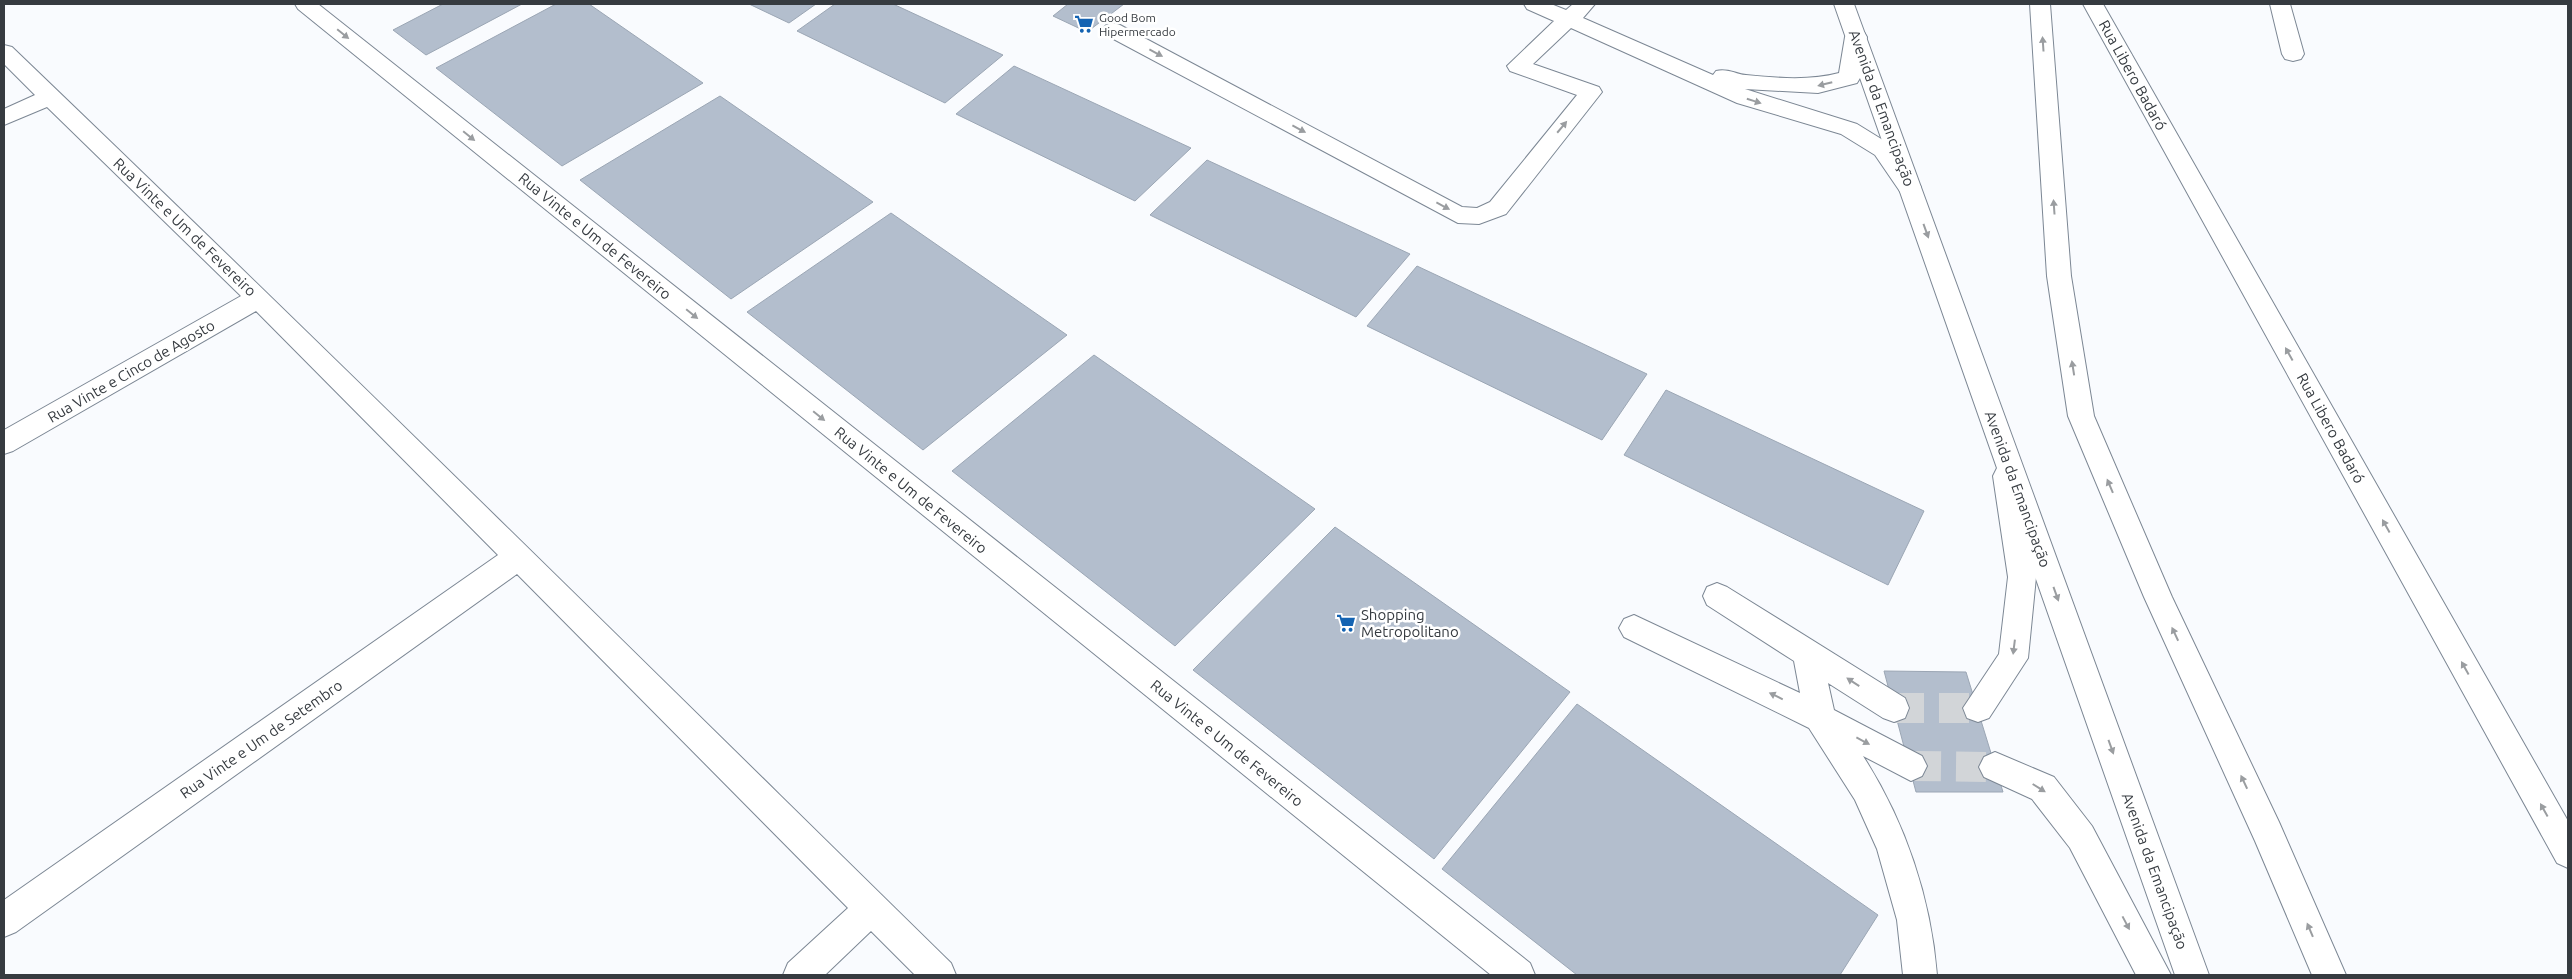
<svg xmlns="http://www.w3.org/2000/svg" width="2572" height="979" viewBox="0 0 2572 979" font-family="Ubuntu,sans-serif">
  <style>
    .building { fill: #b3becd; stroke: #9ba6b4 }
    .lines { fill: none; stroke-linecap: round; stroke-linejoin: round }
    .minor-tunnel { stroke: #d2d5d8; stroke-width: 30; stroke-dasharray: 30 15; stroke-linecap: butt }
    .minor-casing { stroke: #7c8794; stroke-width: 2 }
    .major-casing { stroke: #7c8794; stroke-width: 2 }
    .minor { fill: #fff; fill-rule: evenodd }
    .major { fill: #fff; fill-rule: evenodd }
    .oneway { fill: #9a9da0 }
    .labels { text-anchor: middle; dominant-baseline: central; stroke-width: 5; stroke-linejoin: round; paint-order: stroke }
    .far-poi-label { font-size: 12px; fill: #363b40; stroke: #fff; text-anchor: start }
    .street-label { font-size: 15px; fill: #363b40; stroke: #fff }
    .poi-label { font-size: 15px; fill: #363b40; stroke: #fff; text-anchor: start }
  </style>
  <rect width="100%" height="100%" fill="#f9fbfe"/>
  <path class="building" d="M443,4h79l-96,51 -33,-25z
    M556,4h33l114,79 -141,83 -126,-98z
    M749,4h67l-27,19z
    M835,4h58l110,51 -58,48 -148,-72z
    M1068,4h56l-37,28 -34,-16z
    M1014,66l177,82 -56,53 -179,-87z
    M720,96l153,106 -142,97 -151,-119z
    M1207,160l203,94 -54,63 -206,-102z
    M891,213l176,122 -144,115 -176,-138z
    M1417,266l230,108 -45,66 -235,-114z
    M1094,355l221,154 -140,137 -223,-175z
    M1666,390l258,121 -36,74 -264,-130z
    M1335,527l235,165 -136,167 -241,-189z
    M1884,671l82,1 37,120h-87z
    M1577,704l301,211 -38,60h-263l-135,-106z"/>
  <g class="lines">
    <path class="minor-tunnel" d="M1894,708h84
      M1911,766l84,1"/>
    <g class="minor-casing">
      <path id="minor" d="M295,4h23l1212,959 5,12h-44l-1193,-966z
        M1524,4h27l15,6 7,-6h22l-12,14 130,57 3,-4c12,-3 19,3 30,4 31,3 63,6 93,-2l6,-36 3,-5 8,-2 8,2 3,5 -7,41 -3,5 -39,10 -73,-4 112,35 34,21 30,42 -4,6 -8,2 -8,-2 -26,-38 -34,-21 -104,-31 -166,-75 -38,36 66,23 3,5 -96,122 -27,10 -21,-1 -352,-188 -4,-5 4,-5 7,-2 7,2 342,182 15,1 13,-6 87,-107 -67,-24 -3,-5 47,-45 -27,-12z
        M2083,4h20l465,817v47l-11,-5z
        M2270,4h20l14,50 -3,5 -8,2 -8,-2 -3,-5z
        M4,45l8,2c315,302 627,610 939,916l5,12h-41l-44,-44 -46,44h-42l5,-12 60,-55 -331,-334 -501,358 -12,5v-37l494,-345 -242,-244 -243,140 -9,3v-24l237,-134 -194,-189 -43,18v-16l31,-14 -31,-31z
        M2007,465l10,3 4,8 15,101 -8,81 -39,60 -11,4 -11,-4 -4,-10 36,-54 9,-77 -15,-101 4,-8z
        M1717,583l10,4 178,111 4,10 -4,10 -11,4 -11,-4 -55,-35 6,27 88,46 5,10 -5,10 -11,5 -48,-25c42,65 68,142 74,219h-34l-6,-55 -20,-71 -22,-49 -46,-72 -185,-91 -5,-9 5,-9 10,-4 166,78 -6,-32 -87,-56 -4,-9 4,-9z
        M1995,752l59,25 38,49 79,149h-35l-66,-127 -38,-49 -48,-22 -5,-10 5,-10z"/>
    </g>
    <g class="major-casing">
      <path id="major" d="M1834,4h20l355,971h-34z
        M2030,4h20l21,272 23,140 78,181 107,225 67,153h-34l-57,-134 -111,-244 -76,-181 -21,-140z"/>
    </g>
    <use href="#minor" class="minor"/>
    <use href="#major" class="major"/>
  </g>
  <defs><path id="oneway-solid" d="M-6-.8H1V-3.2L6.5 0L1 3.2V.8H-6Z" transform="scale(1.25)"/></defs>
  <g class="oneway">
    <use href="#oneway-solid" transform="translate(343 34) rotate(39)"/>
    <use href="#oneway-solid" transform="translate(2043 44) rotate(-94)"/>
    <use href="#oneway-solid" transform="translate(1156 53) rotate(28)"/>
    <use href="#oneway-solid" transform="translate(1825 84) rotate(166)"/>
    <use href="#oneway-solid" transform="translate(1754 101) rotate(17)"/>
    <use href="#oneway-solid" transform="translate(1562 127) rotate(-50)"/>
    <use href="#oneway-solid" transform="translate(1299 129) rotate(28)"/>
    <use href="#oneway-solid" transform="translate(469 136) rotate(39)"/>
    <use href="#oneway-solid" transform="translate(1443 206) rotate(28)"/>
    <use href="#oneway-solid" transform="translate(2054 207) rotate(-94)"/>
    <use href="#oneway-solid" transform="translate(1926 231) rotate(70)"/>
    <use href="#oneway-solid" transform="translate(692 314) rotate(39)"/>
    <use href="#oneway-solid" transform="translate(2289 354) rotate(-119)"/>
    <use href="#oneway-solid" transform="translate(2073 368) rotate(-99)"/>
    <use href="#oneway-solid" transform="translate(819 416) rotate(39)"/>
    <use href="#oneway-solid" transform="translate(2110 486) rotate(-113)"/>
    <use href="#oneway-solid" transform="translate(2386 526) rotate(-119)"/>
    <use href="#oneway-solid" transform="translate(2056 594) rotate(70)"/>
    <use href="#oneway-solid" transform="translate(2175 634) rotate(-115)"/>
    <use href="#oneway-solid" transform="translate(2014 647) rotate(97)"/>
    <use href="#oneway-solid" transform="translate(2465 668) rotate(-119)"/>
    <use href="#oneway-solid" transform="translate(1853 682) rotate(-147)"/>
    <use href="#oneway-solid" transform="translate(1776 696) rotate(-154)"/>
    <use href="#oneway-solid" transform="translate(1863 741) rotate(28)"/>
    <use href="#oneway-solid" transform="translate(2111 747) rotate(70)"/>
    <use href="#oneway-solid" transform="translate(2244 782) rotate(-115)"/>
    <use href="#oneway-solid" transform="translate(2039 788) rotate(32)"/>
    <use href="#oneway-solid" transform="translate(2544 810) rotate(-119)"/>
    <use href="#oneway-solid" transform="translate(2126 923) rotate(62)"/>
    <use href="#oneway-solid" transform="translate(2310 930) rotate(-113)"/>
  </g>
  <defs>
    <g id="supermarket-bare" transform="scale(1.5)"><path d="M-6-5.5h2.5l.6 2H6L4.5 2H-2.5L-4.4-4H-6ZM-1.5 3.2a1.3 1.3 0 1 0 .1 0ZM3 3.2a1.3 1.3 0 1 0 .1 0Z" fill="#1463b2" stroke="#fff" stroke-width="2.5" paint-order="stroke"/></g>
  </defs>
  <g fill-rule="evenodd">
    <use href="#supermarket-bare" x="1084" y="24"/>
    <use href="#supermarket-bare" x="1346" y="623"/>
  </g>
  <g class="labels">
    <g class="far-poi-label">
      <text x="1099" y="17">Good Bom<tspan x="1099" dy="14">Hipermercado</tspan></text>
    </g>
    <g class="street-label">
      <text transform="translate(2133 75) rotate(61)">Rua Libero Badaró</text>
      <text transform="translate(1882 108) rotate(70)">Avenida da Emancipação</text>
      <text transform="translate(185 227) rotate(44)">Rua Vinte e Um de Fevereiro</text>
      <text transform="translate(595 236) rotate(39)">Rua Vinte e Um de Fevereiro</text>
      <text transform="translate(131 371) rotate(-30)">Rua Vinte e Cinco de Agosto</text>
      <text transform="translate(2331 428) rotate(61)">Rua Libero Badaró</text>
      <text transform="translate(2018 489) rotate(70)">Avenida da Emancipação</text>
      <text transform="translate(911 490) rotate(39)">Rua Vinte e Um de Fevereiro</text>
      <text transform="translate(261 739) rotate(-35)">Rua Vinte e Um de Setembro</text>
      <text transform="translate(1227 743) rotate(39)">Rua Vinte e Um de Fevereiro</text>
      <text transform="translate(2155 871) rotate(70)">Avenida da Emancipação</text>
    </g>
    <g class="poi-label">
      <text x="1361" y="614">Shopping<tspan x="1361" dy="17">Metropolitano</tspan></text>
    </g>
  </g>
  <rect width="2572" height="979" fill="none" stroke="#363b40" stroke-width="10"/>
</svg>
